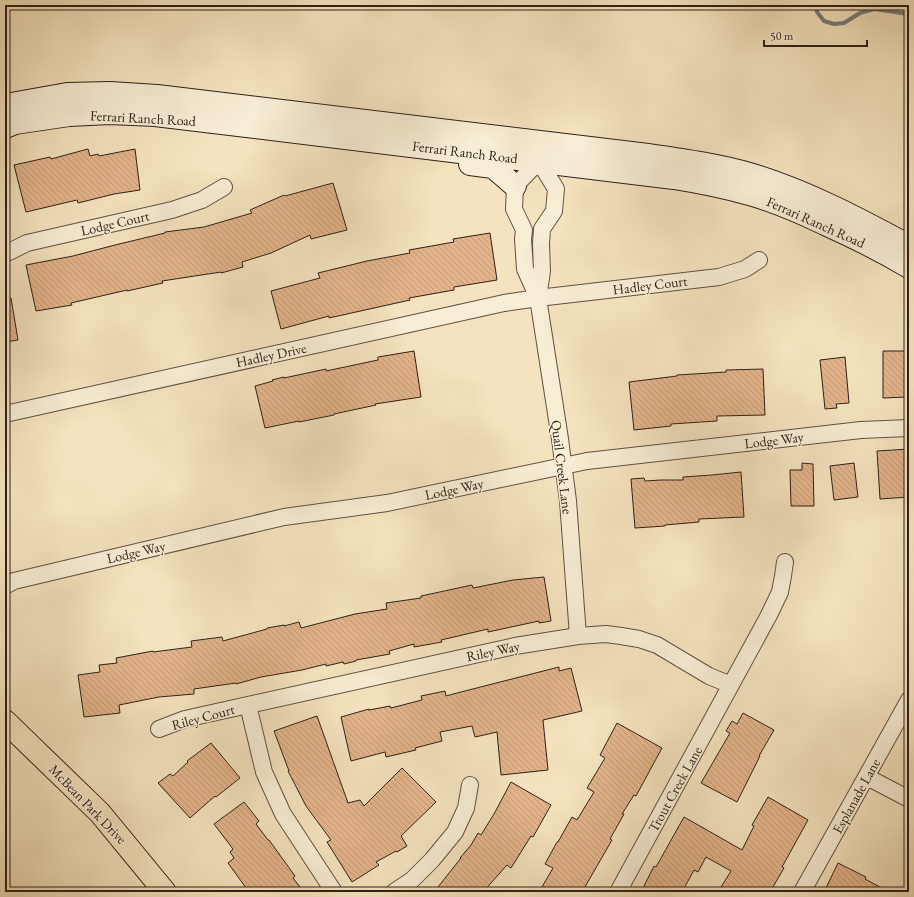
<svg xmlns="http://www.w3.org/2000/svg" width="914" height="897" viewBox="0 0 914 897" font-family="'EB Garamond',serif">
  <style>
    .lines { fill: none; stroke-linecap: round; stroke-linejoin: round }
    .stream { stroke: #747d7b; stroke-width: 4 }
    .building { fill: url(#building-back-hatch); stroke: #2e2018 }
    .street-casing { stroke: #605142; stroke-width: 18 }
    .secondary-casing { stroke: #2e2018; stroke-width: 24 }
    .primary-casing { stroke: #2e2018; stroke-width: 24 }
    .street { stroke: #f8edd5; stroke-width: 16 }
    .secondary { stroke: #f8edd5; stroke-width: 22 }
    .primary { stroke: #f4e3be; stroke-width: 22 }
    .labels { text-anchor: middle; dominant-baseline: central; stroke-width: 3; stroke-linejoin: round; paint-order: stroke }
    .street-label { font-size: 14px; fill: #2e2018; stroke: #f8edd5 }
  </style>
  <defs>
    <pattern id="building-back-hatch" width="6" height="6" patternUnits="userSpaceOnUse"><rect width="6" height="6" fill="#e3b48b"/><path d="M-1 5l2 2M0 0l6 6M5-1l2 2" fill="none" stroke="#c39a77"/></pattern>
  </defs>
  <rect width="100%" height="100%" fill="#f4e3be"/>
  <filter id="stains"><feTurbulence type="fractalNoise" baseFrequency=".005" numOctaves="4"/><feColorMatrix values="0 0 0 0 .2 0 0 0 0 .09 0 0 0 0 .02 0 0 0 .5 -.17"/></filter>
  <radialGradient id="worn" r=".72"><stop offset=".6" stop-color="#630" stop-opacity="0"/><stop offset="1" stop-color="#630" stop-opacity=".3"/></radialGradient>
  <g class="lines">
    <path class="stream" d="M815,5l2,7 7,9 10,3 10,-1 16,-10 14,-4 35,5"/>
  </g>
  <path class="building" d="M88,149l2,7 8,-2 1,2 36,-7 5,41 -26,4 -36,9 -1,-3 -51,12 -12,-47 36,-8 1,2z
    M333,183l14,47 -36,9 -1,-4 -39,18 -29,9 1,5 -22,6v-1l-59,9 1,2 -36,8v-1l-56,13 1,2 -36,6 -10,-46 47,-9 42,-11 50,-12v-1l39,-5 48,-14 -2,-3 34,-15 1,1z
    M490,233l7,47 -43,7v3l-45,8 1,2 -81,18v-2l-48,13 -10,-38 49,-13 -2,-5 49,-12 43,-8 -1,-3 45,-8 -1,-3z
    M11,298l7,42 -13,2v-43z
    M414,351l7,46 -46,7 1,1 -42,9v1l-35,7v-1l-34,7 -10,-42 18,-5 -1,-1 12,-3v1l42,-9v2l52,-11v-3z
    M883,351h24v46l-24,1z
    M845,357l4,46 -13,1 1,4 -12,1 -5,-49z
    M763,369l2,46 -48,1v5l-46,3v2l-37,4 -5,-48 48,-6v-1l49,-3v-2z
    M909,449v48l-29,2 -3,-48z
    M802,463l11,1 1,42h-23l-1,-36h12z
    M854,463l4,34 -24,3 -4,-34z
    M741,472l3,45 -45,2v3l-34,3v1l-30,2 -4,-49 13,-1 1,3 16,-1h22v-3l29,-2z
    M544,577l7,44 -12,2v-2l-51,11v-3l-47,11 1,2 -28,5v-3l-25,7 1,3 -34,6v1l-12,3 -1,-2 -17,4v-2l-24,6 -41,7 -25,7v-1l-42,6v5l-35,3 -40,8 1,8 -36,4 -6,-42 22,-3 -1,-7 18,-2 -1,-5 37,-7v1l39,-5 -1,-6 31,-4 1,4 44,-12v-1l17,-3v1l15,-4 2,6 54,-14 32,-5 -1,-6 35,-5v-2l51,-11 1,3 40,-8z
    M559,667v4l12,-3 11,43 -39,9 5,50 -47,5 -4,-43 -22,5 -3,-11 -32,6 2,9 -27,7 1,2 -30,7 -1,-5 -34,9 -10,-44 28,-8v1l21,-4 1,2 31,-8 -1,-4 24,-5 1,5 11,-3z
    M743,713l31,17 -15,26h1l-23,46 -36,-19 29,-50 -4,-2 6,-10 5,3z
    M317,716l31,87 12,-3 4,6 38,-38 34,34 -35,34 6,10 -10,6 -1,-1 -20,11 3,3 -27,17 -25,-40 4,-2 -25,-34 -18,-35h1l-15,-40z
    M617,723l45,25 -26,48 -2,-1 -12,19h2l-14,25 2,1 -30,52h-43l14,-24 -8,-4 12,-22h1l14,-25 5,3 17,-28 -7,-4 18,-30 -5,-3z
    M211,743l29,35 -24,19 -1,-1 -25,22 -32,-35 12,-9 3,2 15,-14 -1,-1z
    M511,782l40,23 -18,32 -2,-1 -20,32 -4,-3 -24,27h-49l27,-34h-1l11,-13 7,-12 3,2 13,-21z
    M768,797l40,23 -26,47 2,1 -14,24h-52l13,-21 -25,-14 -8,15 -4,-2 -12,22h-41l13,-26 2,1 28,-50 58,33 12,-24 -2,-1z
    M244,802l15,19 -3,3 12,16h1l26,36 -2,2 11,14h-55l-21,-29 6,-5 -4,-6 3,-3 -19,-25z
    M838,863l28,14 -1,2 24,13h-65z"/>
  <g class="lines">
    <g class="street-casing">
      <path id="street" d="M5,254l22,-11 145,-33 30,-10 22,-13
        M538,298l4,-27 -1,-27 1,-15 12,-18 2,-22 -17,-28 -24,25 -1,23 10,21 -1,9 2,30 13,29 22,141 8,62 10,135
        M5,414l499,-111 34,-5 181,-21 26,-8 14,-9
        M5,586l9,-5 270,-64 103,-14 200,-42 274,-31 48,-2
        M248,705l16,67 19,42 51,78
        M159,729l26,-10 330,-73 63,-10 28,-2 15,2 18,3 18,6 52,31 22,9
        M867,777l42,22
        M394,892l18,-12 20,-20 23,-28 11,-24 4,-23
        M618,892l151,-277 11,-23 3,-16 2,-14
        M802,892l107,-192"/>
    </g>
    <g class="secondary-casing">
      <path id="secondary" d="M5,106l6,-2 56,-10 43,-1 47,3 491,59c35,5 71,10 105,20 55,17 106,44 156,71
        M5,127l10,-4 54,-8 41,-2 45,2 519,63c25,4 50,9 75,16 26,7 51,18 76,30 29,13 57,27 84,43
        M470,164l23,3 22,19"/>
    </g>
    <g class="primary-casing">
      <path id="primary" d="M5,721l95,92 65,79"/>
    </g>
    <use href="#street" class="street"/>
    <use href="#secondary" class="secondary"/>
    <use href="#primary" class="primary"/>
  </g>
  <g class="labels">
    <g class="street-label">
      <text transform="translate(143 118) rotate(3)">Ferrari Ranch Road</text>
      <text transform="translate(465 152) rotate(7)">Ferrari Ranch Road</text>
      <text transform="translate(816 222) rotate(24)">Ferrari Ranch Road</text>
      <text transform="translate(115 223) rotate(-13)">Lodge Court</text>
      <text transform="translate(650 285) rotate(-7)">Hadley Court</text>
      <text transform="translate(271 355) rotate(-12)">Hadley Drive</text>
      <text transform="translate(774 440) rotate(-7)">Lodge Way</text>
      <text transform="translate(562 467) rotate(83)">Quail Creek Lane</text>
      <text transform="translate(454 489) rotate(-12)">Lodge Way</text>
      <text transform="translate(136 552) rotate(-13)">Lodge Way</text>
      <text transform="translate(493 651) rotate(-12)">Riley Way</text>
      <text transform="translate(203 717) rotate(-15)">Riley Court</text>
      <text transform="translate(675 789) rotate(-61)">Trout Creek Lane</text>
      <text transform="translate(856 796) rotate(-61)">Esplanade Lane</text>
      <text transform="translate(88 804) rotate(46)">McBean Park Drive</text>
    </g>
  </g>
  <rect width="914" height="897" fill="none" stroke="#f4e3be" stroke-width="20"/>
  <rect x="6" y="6" width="902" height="885" fill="none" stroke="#2e2018" stroke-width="2"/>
  <rect x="10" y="10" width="894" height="877" fill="none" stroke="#2e2018"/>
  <path d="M764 40v6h103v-6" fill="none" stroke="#2e2018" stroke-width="2"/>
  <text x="770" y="40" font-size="12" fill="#2e2018" stroke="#f8edd5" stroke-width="3" paint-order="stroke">50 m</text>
  <rect width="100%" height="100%" filter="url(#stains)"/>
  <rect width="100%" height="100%" fill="url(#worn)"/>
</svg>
